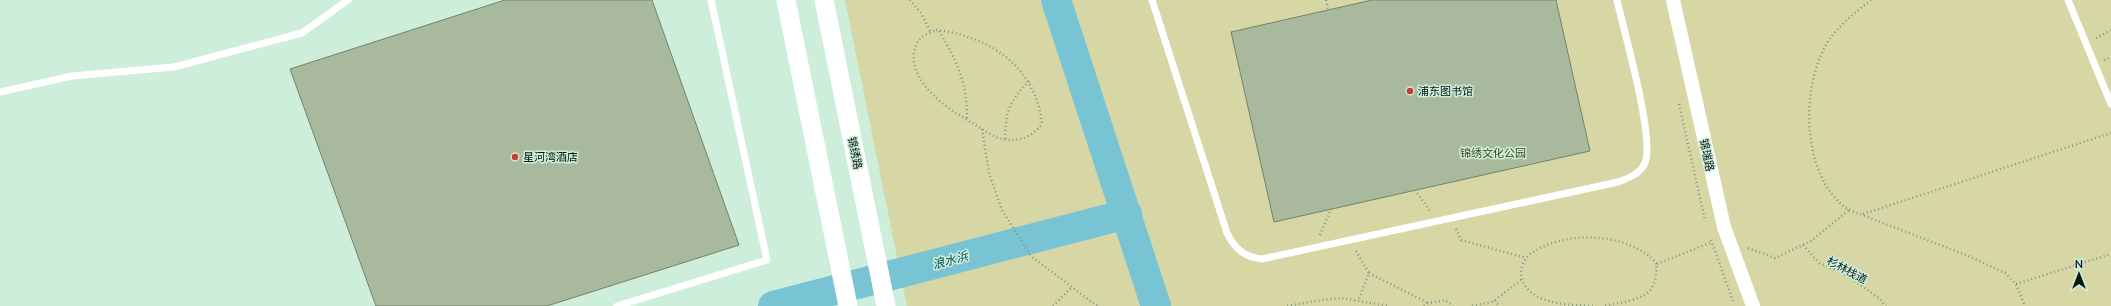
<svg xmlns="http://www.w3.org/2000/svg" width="2111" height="306" viewBox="0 0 2111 306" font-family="Mulish,'Noto Sans SC',sans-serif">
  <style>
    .green { fill: #d7d7a6 }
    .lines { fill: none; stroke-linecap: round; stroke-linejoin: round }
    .river { stroke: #79c4d4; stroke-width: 30 }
    .building { fill: #a8b99d; stroke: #738369 }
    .path { stroke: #7f988a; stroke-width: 2.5; stroke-dasharray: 1 3; stroke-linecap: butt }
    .service { stroke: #fff; stroke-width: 7 }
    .minor { stroke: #fff; stroke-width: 14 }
    .secondary { stroke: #fff; stroke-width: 19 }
    .poi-dot { fill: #c93b31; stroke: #cceedb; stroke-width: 1.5 }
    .labels { text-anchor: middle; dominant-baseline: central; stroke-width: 3; stroke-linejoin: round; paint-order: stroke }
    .poi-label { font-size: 11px; fill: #0a1610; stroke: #cceedb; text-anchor: start }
    .street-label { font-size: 11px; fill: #0a1610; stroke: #cceedb }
    .park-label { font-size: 11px; fill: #464518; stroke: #cceedb }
    .water-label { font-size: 12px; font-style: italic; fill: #014954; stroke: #cceedb }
  </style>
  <rect width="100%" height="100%" fill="#cceedb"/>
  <path class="green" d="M845,0h1266v306h-1204z"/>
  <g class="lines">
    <path class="river" d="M1056,0l100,306
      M773,306l354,-92"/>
  </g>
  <path class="building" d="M505,0h147l87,245 -192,61h-171l-86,-237z
    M1372,0h184l34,151 -316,71 -43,-190z"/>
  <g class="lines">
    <path class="path" d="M910,0l11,13 10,20
      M1326,0l2,10
      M1871,0c-14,11 -29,23 -40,37 -32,45 -31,141 18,173l117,45 39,18 11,11 9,22
      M936,30c54,6 100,37 106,94 -11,14 -23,18 -40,15 -9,-2 -20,-10 -28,-15 -23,-13 -64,-39 -60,-71 1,-6 3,-12 8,-16 4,-3 10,-5 14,-7z
      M939,31c19,32 28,51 28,89
      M2096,38l15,-8
      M2104,60l7,-3
      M1679,104l26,116
      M982,129l7,44 13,37 29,46 63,48 6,2
      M1005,139c1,-29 4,-37 24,-58
      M1415,190l15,21
      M1863,214l248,-81
      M1456,229l5,11 65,18
      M1320,235l11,-26
      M1711,240l22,61
      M1803,245l16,18 27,12 34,24 6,7
      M1748,248l27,10 36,-17 38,-31
      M1356,251l13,22 -11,28
      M1657,264l55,-22
      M1369,273l59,30
      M2016,284l95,-30
      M1494,301l6,5
      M1053,306l19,-19
      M1287,306l34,-6 20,-2 47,8
      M1424,306l4,-3 17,-3 8,6
      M1472,306l22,-5 28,-22
      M1593,306c-23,-1 -68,-1 -72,-32 0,-6 2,-12 6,-17 31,-28 103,-26 130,7 -1,8 -1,18 -6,25 -9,12 -34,14 -47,17"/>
    <path class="service" d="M1152,0l75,233c8,16 17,24 35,26l356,-77c11,-4 22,-8 27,-19 10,-25 -21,-131 -28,-163
      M2068,0l43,104
      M0,92l72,-16 102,-9 128,-34 46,-33
      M617,306l150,-46 -56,-260"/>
    <path class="minor" d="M1673,0l51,227 29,79"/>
    <path class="secondary" d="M786,0l62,306
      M824,0l62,306"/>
  </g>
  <g class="poi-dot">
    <circle cx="1410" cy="91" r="4"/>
    <circle cx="515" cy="157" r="4"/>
  </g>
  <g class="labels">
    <g class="poi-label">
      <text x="1418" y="91">浦东图书馆</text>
      <text x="523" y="157">星河湾酒店</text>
    </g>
    <g class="street-label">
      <text transform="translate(855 153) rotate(78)">锦绣路</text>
      <text transform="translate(1707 155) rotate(78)">锦瑞路</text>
      <text transform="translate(1847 270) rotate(28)">杉林栈道</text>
    </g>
    <g class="park-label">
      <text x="1493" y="153">锦绣文化公园</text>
    </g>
    <g class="water-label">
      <text transform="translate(950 260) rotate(-15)">浪水浜</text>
    </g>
  </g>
  <g transform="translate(2079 274)" stroke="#cceedb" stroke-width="3" paint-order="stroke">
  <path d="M0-3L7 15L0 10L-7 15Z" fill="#0a1610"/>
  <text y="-6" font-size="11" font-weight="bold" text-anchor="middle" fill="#0a1610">N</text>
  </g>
</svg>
